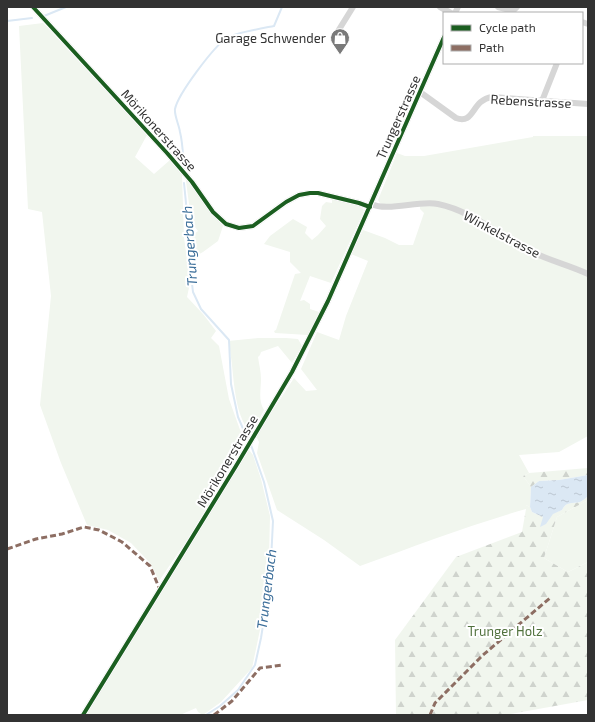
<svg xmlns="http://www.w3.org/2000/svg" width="595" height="722" viewBox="0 0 595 722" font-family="'Exo 2',sans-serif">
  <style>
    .green { fill: #f1f6ee }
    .forest { fill: url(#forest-firs) }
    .water { fill: url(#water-ripples) }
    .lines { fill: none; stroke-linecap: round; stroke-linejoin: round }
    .stream { stroke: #dbe8f4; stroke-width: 2 }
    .minor { stroke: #d6d6d6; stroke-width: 6 }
    .quiet { stroke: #8d6e63; stroke-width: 3; stroke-dasharray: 6 3; stroke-linecap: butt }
    .cycleway-casing { stroke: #fff; stroke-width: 6 }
    .cycleway { stroke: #1b5e20; stroke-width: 4 }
    .labels { text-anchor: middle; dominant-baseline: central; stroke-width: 4; stroke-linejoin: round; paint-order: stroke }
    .poi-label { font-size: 13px; fill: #323232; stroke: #fff; text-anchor: end }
    .street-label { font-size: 13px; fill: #323232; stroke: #fff }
    .park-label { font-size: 13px; fill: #50713c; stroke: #fff }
    .water-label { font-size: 14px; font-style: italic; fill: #3a6d99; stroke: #fff }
  </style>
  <defs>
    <pattern id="forest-firs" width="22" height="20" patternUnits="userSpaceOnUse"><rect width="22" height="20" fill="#f1f6ee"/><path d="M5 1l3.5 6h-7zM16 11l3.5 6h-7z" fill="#cfd3cd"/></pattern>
    <pattern id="water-ripples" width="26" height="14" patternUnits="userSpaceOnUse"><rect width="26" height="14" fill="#dbe8f4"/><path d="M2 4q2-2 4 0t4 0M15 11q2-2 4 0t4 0" fill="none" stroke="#bcc7d2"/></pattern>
  </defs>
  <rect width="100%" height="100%" fill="#fff"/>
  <path class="green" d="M43,23l104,112 -12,22 19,17 16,-14 12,15 2,62 6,46 -3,14 16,17 13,17 -5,7 8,8 10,53 15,42 -9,20 -50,82 -26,38 -9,-18 -19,-20 -23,-13 -21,-5 -26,-62 -21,-58 11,-109 -9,-84 -14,-3 -9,-183z
    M533,136h55v300l-29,16 -40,3 10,18 -6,3 8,11 -1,20 -4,-2v4c-56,16 -111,37 -166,57l-36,-26 -47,-30 -20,-57 2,-11 -3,-6 38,-58 12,13 11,-1 -16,-21 16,-37 22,8 7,-24 22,-55 -17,-7 12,-24 22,8 14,7h14l11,-32 -4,-4v-3l-36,-1 -4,-2 -2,-3 19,-47 8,3h19l109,-19z
    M187,180l36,46 -5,15 -15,11 -11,6 2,-8 -2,-14 6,-5 -3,-4h-3l-6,-46z
    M332,198l28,8 4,4 -1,3 -32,70 -21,-7 -10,25 4,-1 6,4v5l9,3 -11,23 -33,-2 -1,-2 2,-1 19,-56 6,-1 -11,-11v-10l-26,-8 6,-8 23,-17 14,8 -2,6 7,7 6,-5 8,-9 -6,-7 2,-13 4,-4 6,1z
    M258,338h28l12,1 4,7 -10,17 -14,-17 -17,6 -1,3 -2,2c1,7 3,15 3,22 0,11 -3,21 3,31l-12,23c-21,-17 -17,-68 -24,-92z
    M249,450l4,5 8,24 9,37 -1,41 -7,63 -10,48 -31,34 -18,13 -5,-3 -2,-4 -16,7h-94z
    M588,500v62l-20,10 -24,-14 13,-41z"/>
  <path class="forest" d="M588,468v7l-29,5 -20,1 -8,6 -8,-11 6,-3z
    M588,496v4l-31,17 -13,41 24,14 20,-10v138l-83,15h-109l-1,-75 61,-83 66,-25 4,-23v-4l4,2 2,5 11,5 19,-7c4,-9 10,-6 18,-8 2,-1 6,-4 8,-6z"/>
  <path class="water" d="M588,475v21c-2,2 -6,5 -8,6 -8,2 -14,-1 -18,8l-9,4 -7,10 -6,3 3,-10 -11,-5 -2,-5 1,-20 8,-6 20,-1z"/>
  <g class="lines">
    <path class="stream" d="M44,16l22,-9
      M7,21l25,-3
      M184,168c-1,-11 -1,-24 -4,-36 -1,-7 -6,-17 -5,-23 3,-15 39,-63 52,-71 7,-5 37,-10 47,-12l8,-19
      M184,183l6,60v24l3,25 8,17 28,31 2,44 7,33 9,21
      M206,715l14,-9 18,-16 17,-25 6,-27 9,-57 3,-60 -9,-39 -13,-37"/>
    <path class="minor" d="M33,7l134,146 25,29 21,30 13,12 13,4 14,-2 33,-24 13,-7 11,-2h8l41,10 11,4
      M440,7l11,6
      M498,7l15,4 4,-4
      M455,13l3,-6
      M582,22l6,2
      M335,36l18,-29
      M420,92l36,26c19,7 15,-18 36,-21l96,7
      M542,101l15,-38
      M371,204c17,8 48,-4 67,0 34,7 60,31 90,46 19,10 41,15 60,24
      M83,715l153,-249 56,-94 36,-71 116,-264"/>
    <path class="quiet" d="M7,549l29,-10 26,-5 22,-7 15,3 23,12 28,24 10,24
      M214,715l18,-14 28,-33 23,-3
      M430,715l5,-12 48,-48 67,-57"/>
    <g class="cycleway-casing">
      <path id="cycleway" d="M33,7l134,146 25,29 21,30 13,12 13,4 14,-2 33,-24 13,-7 11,-2h8l41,10 11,4
        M83,715l153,-249 56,-94 36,-71 116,-264"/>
    </g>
    <use href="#cycleway" class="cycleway"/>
  </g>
  <defs>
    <g id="shop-pin" transform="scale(1)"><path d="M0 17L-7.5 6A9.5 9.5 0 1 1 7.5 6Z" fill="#7a7a7a" stroke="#fff"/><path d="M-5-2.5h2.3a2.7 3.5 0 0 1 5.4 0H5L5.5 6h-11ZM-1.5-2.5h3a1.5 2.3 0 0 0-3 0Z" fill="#fff"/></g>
  </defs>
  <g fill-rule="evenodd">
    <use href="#shop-pin" x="340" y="38"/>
  </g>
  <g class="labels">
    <g class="poi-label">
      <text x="326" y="38">Garage Schwender</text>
    </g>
    <g class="street-label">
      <text transform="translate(531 101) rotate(3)">Rebenstrasse</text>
      <text transform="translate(398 117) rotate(-66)">Trungerstrasse</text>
      <text transform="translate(159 130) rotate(48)">Mörikonerstrasse</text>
      <text transform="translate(502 234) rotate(28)">Winkelstrasse</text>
      <text transform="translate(227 461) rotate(-59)">Mörikonerstrasse</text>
    </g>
    <g class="park-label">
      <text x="505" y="631">Trunger Holz</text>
    </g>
    <g class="water-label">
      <text transform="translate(189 246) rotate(-94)">Trungerbach</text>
      <text transform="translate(266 589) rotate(-83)">Trungerbach</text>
    </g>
  </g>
  <rect width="595" height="722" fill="none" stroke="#323232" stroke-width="16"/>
  <rect x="443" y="12" width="140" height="52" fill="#ffffff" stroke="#adadad"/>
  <rect x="451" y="25" width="20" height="6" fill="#1b5e20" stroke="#adadad"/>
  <text x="479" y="32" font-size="12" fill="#323232">Cycle path</text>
  <rect x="451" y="45" width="20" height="6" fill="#8d6e63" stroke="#adadad"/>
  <text x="479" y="52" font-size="12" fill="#323232">Path</text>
</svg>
